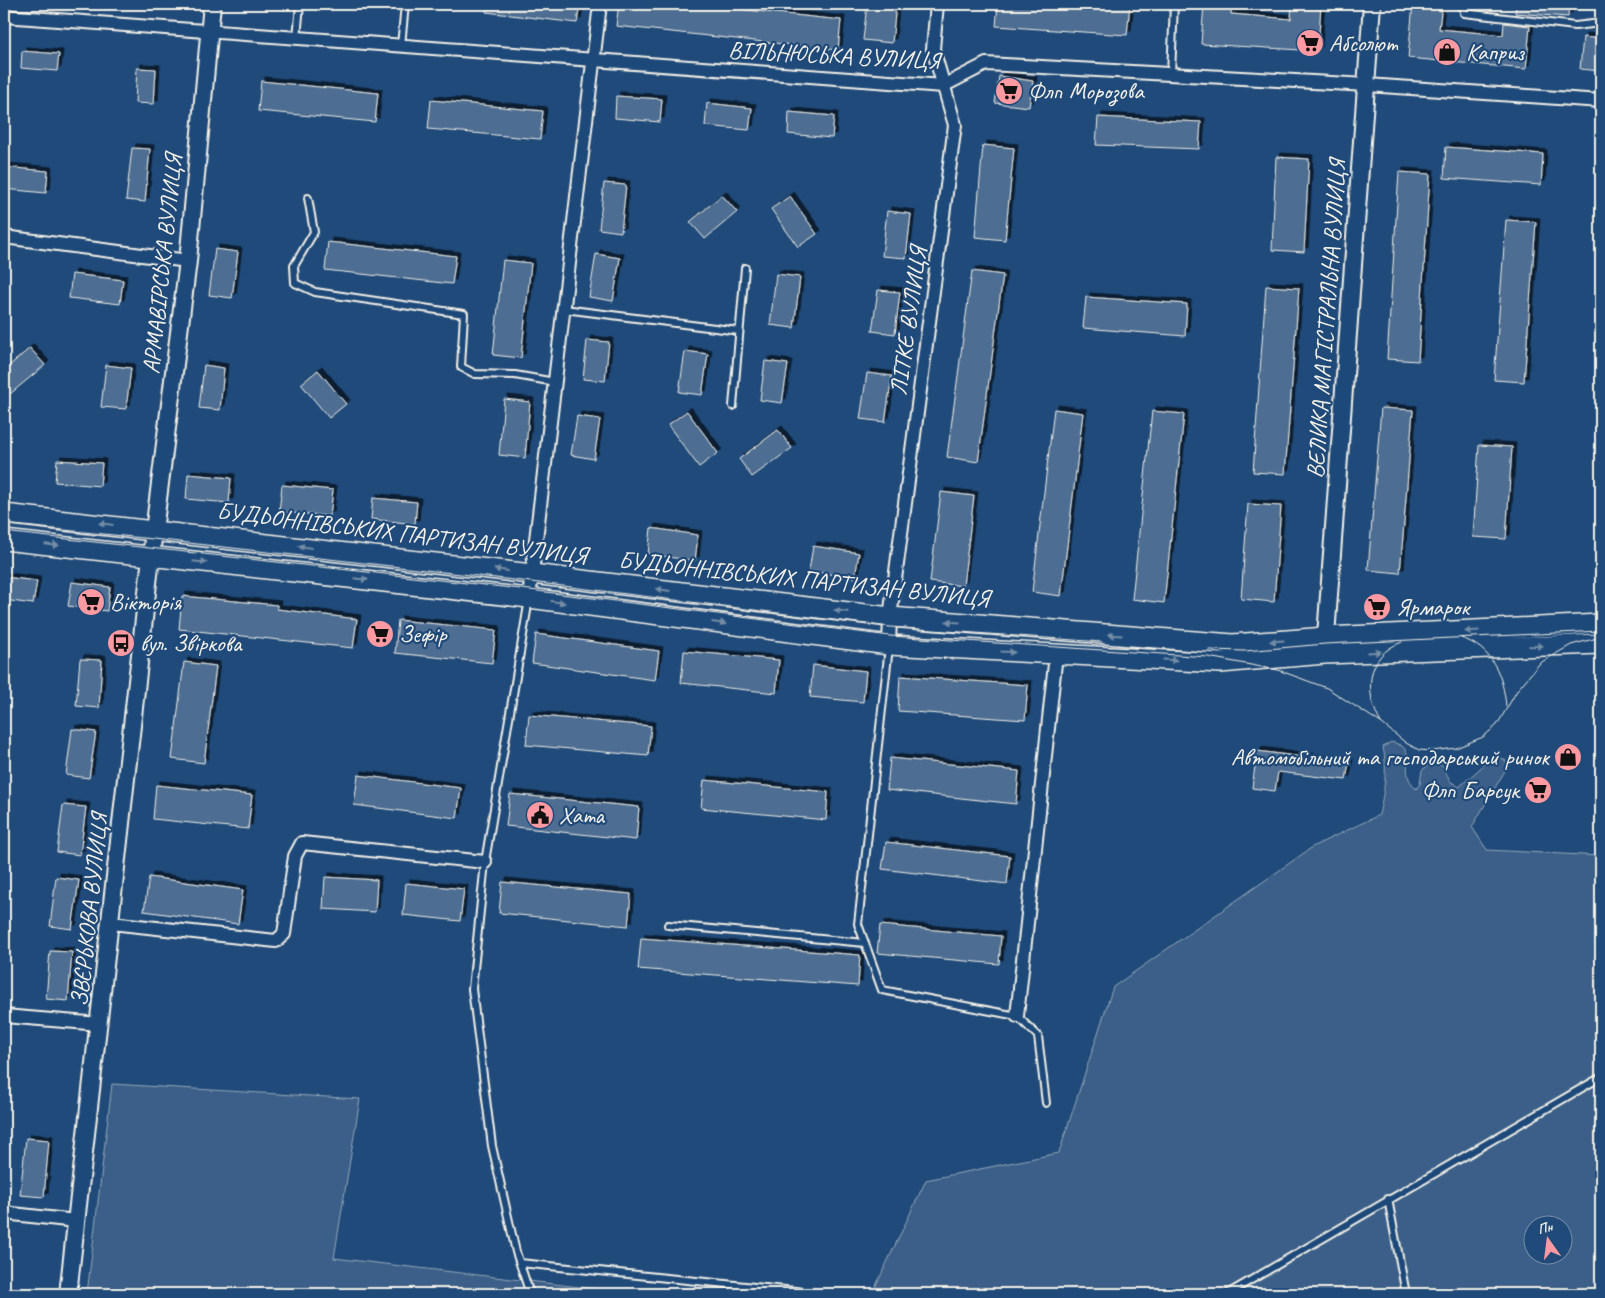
<svg xmlns="http://www.w3.org/2000/svg" width="1605" height="1298" viewBox="0 0 1605 1298" font-family="Caveat,sans-serif">
  <style>
    .green { fill: #3a5f88; stroke: #97a8b8; fill-rule: evenodd }
    .building { fill: #4d6e92; stroke: #f4f1e8; filter: url(#shadow) }
    .lines { fill: none; stroke-linecap: round; stroke-linejoin: round }
    .service-casing { stroke: #f4f1e8; stroke-width: 10 }
    .minor-casing { stroke: #f4f1e8; stroke-width: 16 }
    .tertiary-casing { stroke: #f4f1e8; stroke-width: 20 }
    .secondary-casing { stroke: #f4f1e8; stroke-width: 22 }
    .service { stroke: #1f4a7a; stroke-width: 6 }
    .minor { stroke: #1f4a7a; stroke-width: 12 }
    .tertiary { stroke: #1f4a7a; stroke-width: 16 }
    .secondary { stroke: #1f4a7a; stroke-width: 19 }
    .tram { stroke: #f4f1e8; stroke-width: 1 }
    .oneway { fill: #748da6 }
    .labels { text-anchor: middle; dominant-baseline: central; stroke-width: 4.5; stroke-linejoin: round; paint-order: stroke }
    .poi-label { font-size: 24px; fill: #f4f1e8; stroke: #1f4a7a; text-anchor: start }
    .street-label { font-size: 24px; fill: #f4f1e8; stroke: #1f4a7a }
  </style>
  <defs>
    <filter id="shadow"><feDropShadow dx="4" dy="-4" stdDeviation="0" flood-color="#0009"/></filter>
  </defs>
  <rect width="100%" height="100%" fill="#1f4a7a"/>
  <filter id="ink" filterUnits="userSpaceOnUse"><feTurbulence type="fractalNoise" baseFrequency=".02" numOctaves="2"/><feDisplacementMap in="SourceGraphic" scale="10" xChannelSelector="R" yChannelSelector="G"/><feConvolveMatrix kernelMatrix="1 2 1 2 8 2 1 2 1" color-interpolation-filters="sRGB"/></filter>
  <g filter="url(#ink)">
    <path class="green" d="M1391,742c26,6 12,19 18,37 1,3 5,7 7,10l4,-5 2,-14 10,-7 11,3 7,15 9,6 27,-24 13,-7 7,5v8l-34,58 15,23 114,6v438h-729l54,-114 133,-27 54,-166 201,-141 65,-31c5,-23 9,-45 4,-68zM1532,1226h30v30h-30z
      M112,1084l248,15 -26,159 305,36h-552z"/>
    <path class="building" d="M487,4h93l-3,19 -91,-11z
      M619,4h71l151,16 -3,30 -222,-24z
      M867,4h29l-4,39 -29,-3z
      M998,4h132l-3,31 -131,-9z
      M1204,4l27,2v8l60,5 1,-15h29l-3,47 -117,-7z
      M1413,4h29l-3,25 64,6 1,-12 26,3 -4,43 -118,-11z
      M1516,4h53l-1,13 -53,-4z
      M1583,37l18,2v32l-21,-2z
      M22,51l37,3 -2,17 -36,-3z
      M137,68l19,1 -2,35 -19,-1z
      M999,76l34,5 -4,26 -34,-4z
      M261,81l117,12 -3,29 -117,-11z
      M616,96l46,3 -2,23 -45,-4z
      M431,100l112,11 -3,28 -112,-10z
      M707,103l45,5 -3,22 -44,-4z
      M789,112l45,4 -2,22 -44,-4z
      M1098,117l103,5 -2,27 -103,-4z
      M983,145l31,3 -9,92 -30,-3z
      M1446,147l97,7 -2,31 -97,-7z
      M132,148l18,1 -5,53 -19,-2z
      M1276,157l33,2 -5,93 -32,-2z
      M4,167l44,4 -2,22 -42,-4z
      M1399,172l31,2 -12,187 -31,-2z
      M604,183l22,2 -5,47 -22,-3z
      M722,195l15,17 -32,27 -15,-17z
      M790,196l27,38 -19,13 -27,-38z
      M887,211l24,3 -5,44 -24,-2z
      M1506,220l30,2 -12,160 -30,-2z
      M328,242l128,14 -4,28 -127,-14z
      M215,249l23,3 -6,46 -23,-3z
      M596,254l24,4 -7,43 -24,-4z
      M503,260l28,3 -10,95 -28,-3z
      M972,271l31,4 -25,187 -31,-5z
      M72,274l51,6 -3,24 -51,-6z
      M776,274l24,3 -6,51 -24,-3z
      M1266,286l33,2 -14,186 -32,-2z
      M878,290l22,2 -5,42 -23,-3z
      M1086,297l101,7 -2,32 -102,-8z
      M587,340l22,2 -4,39 -22,-2z
      M30,348l15,17 -41,34v-29z
      M685,351l23,3 -6,41 -23,-3z
      M765,361l23,3 -6,39 -22,-3z
      M106,365l25,3 -5,41 -25,-2z
      M204,365l20,3 -4,42 -21,-2z
      M318,370l28,34 -17,14 -28,-34z
      M867,373l25,3 -7,46 -25,-3z
      M504,399l26,3 -5,56 -26,-3z
      M1381,408l32,2 -13,163 -32,-3z
      M1054,409l29,4 -22,183 -29,-4z
      M687,411l31,42 -19,14 -31,-42z
      M1152,411l32,3 -20,189 -32,-4z
      M577,416l23,3 -6,40 -23,-4z
      M778,430l14,18 -40,29 -13,-18z
      M1479,445l33,2 -6,92 -33,-2z
      M57,460l45,3 -2,23 -45,-4z
      M188,474l43,4 -2,25 -43,-4z
      M282,485l51,5 -3,26 -51,-4z
      M941,492l33,4 -11,90 -33,-4z
      M373,498l44,4 -2,22 -44,-5z
      M1248,504l33,2 -7,96 -33,-3z
      M651,528l47,7 -3,26 -47,-7z
      M813,546l46,7 -4,25 -46,-7z
      M4,577l33,4 -4,23 -29,-4z
      M72,582l38,5 -3,24 -39,-5z
      M182,596l95,9v4l80,10 -4,29 -174,-19z
      M398,620l98,10 -4,33 -97,-10z
      M536,634l123,17 -4,29 -123,-17z
      M684,651l95,9 -3,33 -95,-10z
      M80,659l22,1 -3,48 -23,-2z
      M184,662l32,4 -12,97 -32,-4z
      M813,665l53,6 -3,31 -53,-5z
      M900,676l128,9 -3,35 -127,-9z
      M529,715l122,11 -3,30 -122,-11z
      M72,729l24,3 -7,46 -23,-3z
      M1257,751l92,12 -3,17 -68,-8 -3,19 -23,-3z
      M890,758l129,13 -3,33 -129,-14z
      M358,775l103,13 -4,30 -103,-13z
      M704,780l124,12 -2,28 -125,-12z
      M156,785l96,10 -4,34 -95,-10z
      M510,794l129,13 -3,33 -130,-14z
      M63,805l23,2 -6,48 -23,-3z
      M886,842l124,14 -3,28 -125,-15z
      M56,877l23,3 -7,49 -22,-3z
      M149,877l94,13 -5,34 -94,-13z
      M325,877l52,3 -2,32 -52,-3z
      M502,882l129,12 -3,32 -129,-13z
      M406,883l58,6 -4,32 -57,-6z
      M880,925l121,11 -2,28 -122,-11z
      M641,938l219,17 -2,31 -220,-17z
      M50,951l22,1 -4,49 -22,-2z
      M26,1138l23,2 -5,57 -24,-2z"/>
    <g class="lines">
      <g class="service-casing">
        <path id="service" d="M1463,4l1,9 111,13 26,-3
          M297,38l3,-34
          M401,46l4,-42
          M1171,74l3,-70
          M308,198l6,34 -20,34 1,17 20,9 149,22 -3,53 14,7 40,1 40,7
          M564,309l175,22
          M733,406l12,-138
          M529,599l-44,263 -13,127 20,157 24,106 14,42
          M889,647l-31,277 24,66 135,26 21,20 8,67
          M668,925l197,18
          M1388,1199l18,95
          M520,1263l305,31
          M1227,1294l374,-217"/>
      </g>
      <g class="minor-casing">
        <path id="minor" d="M4,16l939,70 43,-22 381,21 234,16
          M4,237l184,24
          M529,598l71,-594
          M889,645l1,-28 65,-492 -22,-76 4,-45
          M111,923l165,18 8,-7 11,-78 7,-13 183,19
          M4,1016l96,8
          M1017,1016l39,-362
          M4,1213l72,8"/>
      </g>
      <g class="tertiary-casing">
        <path id="tertiary" d="M1325,650l47,-646
          M68,1294l85,-755 35,-278 24,-257"/>
      </g>
      <g class="secondary-casing">
        <path id="secondary" d="M4,514l528,60 358,43 343,27 93,-7 275,-13
          M4,540l525,58 360,47 331,18 105,-9 276,-10"/>
      </g>
      <use href="#service" class="service"/>
      <use href="#minor" class="minor"/>
      <use href="#tertiary" class="tertiary"/>
      <use href="#secondary" class="secondary"/>
      <path class="tram" d="M4,524l149,15 378,43 359,45 212,15
        M4,532l526,58 360,46 318,21 70,13 49,18 54,35 25,20 13,7 13,1 24,-3 27,-11 14,-12 21,-36 22,-26 31,-18 30,-8
        M1461,638c32,10 42,38 45,68
        M1209,650l36,1 80,-7 276,-13
        M1381,723c-17,-30 -16,-68 21,-81"/>
    </g>
    <defs><path id="oneway-solid" d="M-6-.8H1V-3.2L6.5 0L1 3.2V.8H-6Z" transform="scale(1.25)"/></defs>
    <g class="oneway">
      <use href="#oneway-solid" transform="translate(106 524) rotate(-173)"/>
      <use href="#oneway-solid" transform="translate(52 545) rotate(6)"/>
      <use href="#oneway-solid" transform="translate(305 547) rotate(-173)"/>
      <use href="#oneway-solid" transform="translate(200 562) rotate(6)"/>
      <use href="#oneway-solid" transform="translate(501 570) rotate(-173)"/>
      <use href="#oneway-solid" transform="translate(361 579) rotate(6)"/>
      <use href="#oneway-solid" transform="translate(663 590) rotate(-173)"/>
      <use href="#oneway-solid" transform="translate(558 602) rotate(8)"/>
      <use href="#oneway-solid" transform="translate(841 611) rotate(-173)"/>
      <use href="#oneway-solid" transform="translate(953 622) rotate(-176)"/>
      <use href="#oneway-solid" transform="translate(719 623) rotate(8)"/>
      <use href="#oneway-solid" transform="translate(1472 631) rotate(177)"/>
      <use href="#oneway-solid" transform="translate(1115 635) rotate(-176)"/>
      <use href="#oneway-solid" transform="translate(1277 641) rotate(176)"/>
      <use href="#oneway-solid" transform="translate(1536 646) rotate(-1)"/>
      <use href="#oneway-solid" transform="translate(1008 652) rotate(3)"/>
      <use href="#oneway-solid" transform="translate(1374 652) rotate(-3)"/>
      <use href="#oneway-solid" transform="translate(1170 660) rotate(3)"/>
    </g>
  </g>
  <defs>
    <g id="supermarket-disc" transform="scale(1.4375)"><circle r="9.5" fill="#ff9aa2" stroke="#1f4a7a"/><path d="M-6-5.5h2.5l.6 2H6L4.5 2H-2.5L-4.4-4H-6ZM-1.5 3.2a1.3 1.3 0 1 0 .1 0ZM3 3.2a1.3 1.3 0 1 0 .1 0Z" fill="#111"/></g>
    <g id="shop-disc" transform="scale(1.4375)"><circle r="9.5" fill="#ff9aa2" stroke="#1f4a7a"/><path d="M-5-2.5h2.3a2.7 3.5 0 0 1 5.4 0H5L5.5 6h-11ZM-1.5-2.5h3a1.5 2.3 0 0 0-3 0Z" fill="#111"/></g>
    <g id="bus-disc" transform="scale(1.4375)"><circle r="9.5" fill="#ff9aa2" stroke="#1f4a7a"/><path d="M-5-6H5V4H4V6H2V4H-2V6H-4V4H-5ZM-3.5-4V0h7V-4ZM-3.5 1.2v1.5H-2V1.2ZM2 1.2v1.5H3.5V1.2Z" fill="#111"/></g>
    <g id="civic-disc" transform="scale(1.4375)"><circle r="9.5" fill="#ff9aa2" stroke="#1f4a7a"/><path d="M-.6-6.5H3V-4.5H.6V-3L4-1V1h2V6H-6V1h2V-1L-.6-3ZM-1.2 2.5V6h2.4V2.5Z" fill="#111"/></g>
  </defs>
  <g fill-rule="evenodd">
    <use href="#supermarket-disc" x="1310" y="43"/>
    <use href="#shop-disc" x="1447" y="52"/>
    <use href="#supermarket-disc" x="1009" y="91"/>
    <use href="#supermarket-disc" x="91" y="602"/>
    <use href="#supermarket-disc" x="1377" y="607"/>
    <use href="#supermarket-disc" x="380" y="634"/>
    <use href="#bus-disc" x="121" y="643"/>
    <use href="#shop-disc" x="1568" y="757"/>
    <use href="#supermarket-disc" x="1538" y="790"/>
    <use href="#civic-disc" x="540" y="815"/>
  </g>
  <g class="labels">
    <g class="poi-label">
      <text x="1329" y="43">Абсолют</text>
      <text x="1466" y="52">Каприз</text>
      <text x="1028" y="91">Флп Морозова</text>
      <text x="110" y="602">Вікторія</text>
      <text x="1396" y="607">Ярмарок</text>
      <text x="399" y="634">Зефір</text>
      <text x="140" y="643">вул. Звіркова</text>
      <text x="1549" y="757" text-anchor="end">Автомобільний та господарський ринок</text>
      <text x="1519" y="790" text-anchor="end">Флп Барсук</text>
      <text x="559" y="815">Хата</text>
    </g>
    <g class="street-label">
      <text transform="translate(834 55) rotate(3)">ВІЛЬНЮСЬКА ВУЛИЦЯ</text>
      <text transform="translate(162 264) rotate(-84)">АРМАВІРСЬКА ВУЛИЦЯ</text>
      <text transform="translate(1326 319) rotate(-86)">ВЕЛИКА МАГІСТРАЛЬНА ВУЛИЦЯ</text>
      <text transform="translate(908 321) rotate(-82)">ЛІТКЕ ВУЛИЦЯ</text>
      <text transform="translate(402 533) rotate(7)">БУДЬОННІВСЬКИХ ПАРТИЗАН ВУЛИЦЯ</text>
      <text transform="translate(804 579) rotate(6)">БУДЬОННІВСЬКИХ ПАРТИЗАН ВУЛИЦЯ</text>
      <text transform="translate(89 910) rotate(-84)">ЗВЄРЬКОВА ВУЛИЦЯ</text>
    </g>
  </g>
  <rect width="1605" height="1298" fill="none" stroke="#1f4a7a" stroke-width="20"/>
  <rect x="10" y="10" width="1585" height="1278" fill="none" stroke="#f4f1e8" stroke-width="2" filter="url(#ink)"/>
  <g transform="translate(1548 1240) rotate(346)"><circle r="24" fill="#1f4a7a" stroke="#748da6"/>
  <path d="M0-4L9 19L0 12L-9 19Z" fill="#ff9aa2"/>
  <text y="-8" font-size="14" font-weight="bold" text-anchor="middle" fill="#f4f1e8">Пн</text>
  </g>
</svg>
